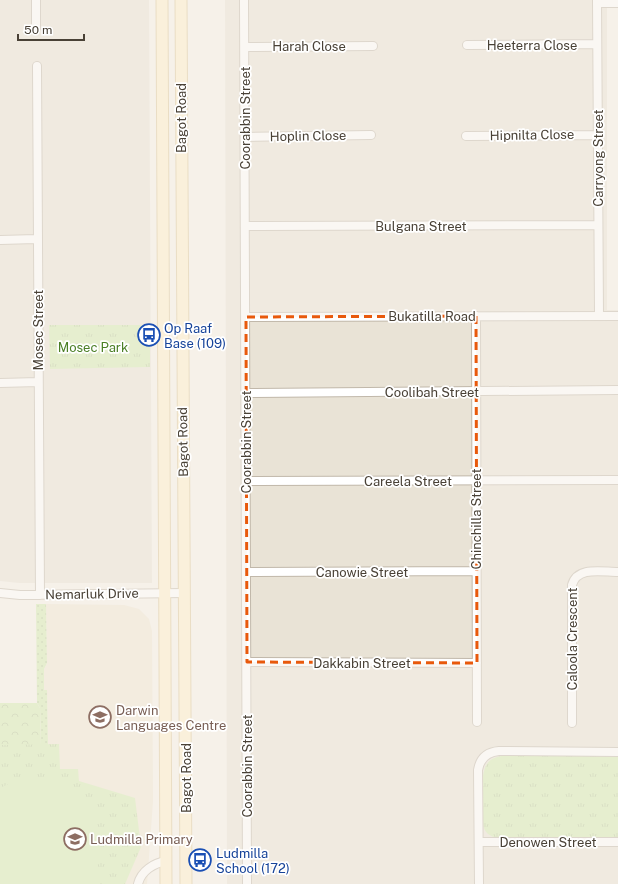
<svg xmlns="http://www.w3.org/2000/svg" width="618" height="884" viewBox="0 0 618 884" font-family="'Public Sans',sans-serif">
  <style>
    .residential { fill: #e9e3d6 }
    .education { fill: #efe6d2 }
    .grass { fill: url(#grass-dots) }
    .forest { fill: url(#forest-crowns) }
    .park { fill: url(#park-tufts) }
    .garden { fill: #d3ebb0 }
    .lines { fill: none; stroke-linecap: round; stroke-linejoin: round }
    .street-casing { stroke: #c1b8aa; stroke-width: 10 }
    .secondary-casing { stroke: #dbc698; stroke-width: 13 }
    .street { stroke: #fff; stroke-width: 8 }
    .secondary { stroke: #fff0c9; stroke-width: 11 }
    .marked { fill: none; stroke: #e8590c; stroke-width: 3; stroke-dasharray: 8 5; stroke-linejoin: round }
    .labels { text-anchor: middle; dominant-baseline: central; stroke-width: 3.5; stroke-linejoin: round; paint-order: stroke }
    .street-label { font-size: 13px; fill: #494136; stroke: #fff }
    .transit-label { font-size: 13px; fill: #164399; stroke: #fff; text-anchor: start }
    .park-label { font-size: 13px; fill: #4b7f26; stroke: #fff }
    .education-label { font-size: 13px; fill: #785e54; stroke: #fff; text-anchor: start }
  </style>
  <defs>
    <pattern id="grass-dots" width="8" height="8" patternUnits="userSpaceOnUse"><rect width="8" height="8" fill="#d3ebb0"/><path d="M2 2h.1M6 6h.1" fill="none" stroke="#b7cb98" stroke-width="1.8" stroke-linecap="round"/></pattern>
    <pattern id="forest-crowns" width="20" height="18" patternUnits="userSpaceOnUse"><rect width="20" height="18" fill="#d3ebb0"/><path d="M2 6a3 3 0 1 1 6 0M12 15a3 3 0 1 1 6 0" fill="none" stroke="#b7cb98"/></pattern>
    <pattern id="park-tufts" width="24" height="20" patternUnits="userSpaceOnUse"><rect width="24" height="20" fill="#d3ebb0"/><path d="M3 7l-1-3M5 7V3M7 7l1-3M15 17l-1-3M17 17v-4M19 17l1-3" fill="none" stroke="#b7cb98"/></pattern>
  </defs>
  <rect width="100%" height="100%" fill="#f5f1e9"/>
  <path class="residential" d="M0,0h149l3,583h-133l-19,-2z
    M225,0h382v310h11v574h-391z"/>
  <path class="education" d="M46,604l78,1 15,4 10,10 3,12 1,170 -6,83h-147v-139h48l-1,-55h-3v-21l3,-6z"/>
  <path class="grass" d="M36,604h10l1,59 -3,6v21h3l1,55h-7l-1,-37 -3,-5z"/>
  <path class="forest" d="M0,703h37l3,5 1,37h-41z"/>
  <path class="park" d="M49,325h101v42l-100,2z
    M59,744l1,25h18l1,12 56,17 6,49 -16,37h-125v-139z
    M618,755v82l-121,1c-8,-2 -12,-5 -14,-13 0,-15 -4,-50 4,-61 3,-5 9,-7 14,-8z"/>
  <path class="garden" d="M36,778c15,3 30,6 42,17 25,21 31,64 9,89h-87v-96l15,-7z"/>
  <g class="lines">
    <g class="street-casing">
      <path id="street" d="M36,0v28
        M244,0l3,884
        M597,0l2,315
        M597,3h21
        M467,45l130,-1
        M245,47l128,-1
        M37,66l3,529
        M466,136l131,-1
        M245,137l126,-2
        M245,226l353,-1
        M0,240l36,-1
        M476,316l1,406
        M246,317l372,-1
        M0,383l38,-1
        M245,393l373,-3
        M246,481l372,-1
        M247,572l229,-1
        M0,593l20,2 165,-2
        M247,662l230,1
        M572,723v-138c5,-19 30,-13 46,-13
        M479,842h139
        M138,884c3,-13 16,-21 28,-23
        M479,884l-1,-114c2,-12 9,-18 21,-19l119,1"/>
    </g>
    <g class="secondary-casing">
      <path id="secondary" d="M162,0l4,884
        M181,0l5,884"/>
    </g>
    <use href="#street" class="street"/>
    <use href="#secondary" class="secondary"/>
  </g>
  <path d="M0 0H618V884H0ZM476,316l1,347 -230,-1 -1,-345z" fill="#f5f1e9" fill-opacity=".55" fill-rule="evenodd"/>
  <path class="marked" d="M476,316l1,347 -230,-1 -1,-345z"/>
  <defs>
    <g id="bus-ring" transform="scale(1.15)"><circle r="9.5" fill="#fff" stroke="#1a4fb4" stroke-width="1.5"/><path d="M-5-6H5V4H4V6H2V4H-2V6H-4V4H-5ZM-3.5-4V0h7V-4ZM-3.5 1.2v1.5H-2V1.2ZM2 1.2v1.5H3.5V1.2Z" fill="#1a4fb4"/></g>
    <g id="school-ring" transform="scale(1.15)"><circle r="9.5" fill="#fff" stroke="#8d6e63" stroke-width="1.5"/><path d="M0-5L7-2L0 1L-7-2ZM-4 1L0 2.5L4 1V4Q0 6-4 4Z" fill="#8d6e63"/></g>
  </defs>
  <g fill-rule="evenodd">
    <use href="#bus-ring" x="149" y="335"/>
    <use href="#school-ring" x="100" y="717"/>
    <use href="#school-ring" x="75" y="839"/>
    <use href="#bus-ring" x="200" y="860"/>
  </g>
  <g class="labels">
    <g class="street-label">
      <text x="532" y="45">Heeterra Close</text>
      <text x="309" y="46">Harah Close</text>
      <text transform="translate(181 118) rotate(-90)">Bagot Road</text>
      <text transform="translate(245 118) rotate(-90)">Coorabbin Street</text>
      <text transform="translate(532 135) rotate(-1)">Hipnilta Close</text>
      <text transform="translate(308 136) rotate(-1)">Hoplin Close</text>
      <text transform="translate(598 158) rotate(-90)">Carryong Street</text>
      <text x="421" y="226">Bulgana Street</text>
      <text x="432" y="316">Bukatilla Road</text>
      <text transform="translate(38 330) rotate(-90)">Mosec Street</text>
      <text x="432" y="392">Coolibah Street</text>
      <text transform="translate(183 442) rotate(-91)">Bagot Road</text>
      <text transform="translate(246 442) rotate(-90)">Coorabbin Street</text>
      <text x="408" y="481">Careela Street</text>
      <text transform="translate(476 519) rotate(-90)">Chinchilla Street</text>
      <text x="362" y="572">Canowie Street</text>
      <text transform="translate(92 594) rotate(-1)">Nemarluk Drive</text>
      <text transform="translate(572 639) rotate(-90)">Caloola Crescent</text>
      <text x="362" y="663">Dakkabin Street</text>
      <text transform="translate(247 766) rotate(-90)">Coorabbin Street</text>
      <text transform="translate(186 778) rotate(-90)">Bagot Road</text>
      <text x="548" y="842">Denowen Street</text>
    </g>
    <g class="transit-label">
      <text x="164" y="328">Op Raaf<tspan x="164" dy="15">Base (109)</tspan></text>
      <text x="216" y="853">Ludmilla<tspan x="216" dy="15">School (172)</tspan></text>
    </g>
    <g class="park-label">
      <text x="93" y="347">Mosec Park</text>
    </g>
    <g class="education-label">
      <text x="116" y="710">Darwin<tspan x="116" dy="15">Languages Centre</tspan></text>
      <text x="90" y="839">Ludmilla Primary</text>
    </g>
  </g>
  <path d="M18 34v6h66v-6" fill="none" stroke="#494136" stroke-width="2"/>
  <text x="24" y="34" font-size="12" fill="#494136" stroke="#ffffff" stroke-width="3" paint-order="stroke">50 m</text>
</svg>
